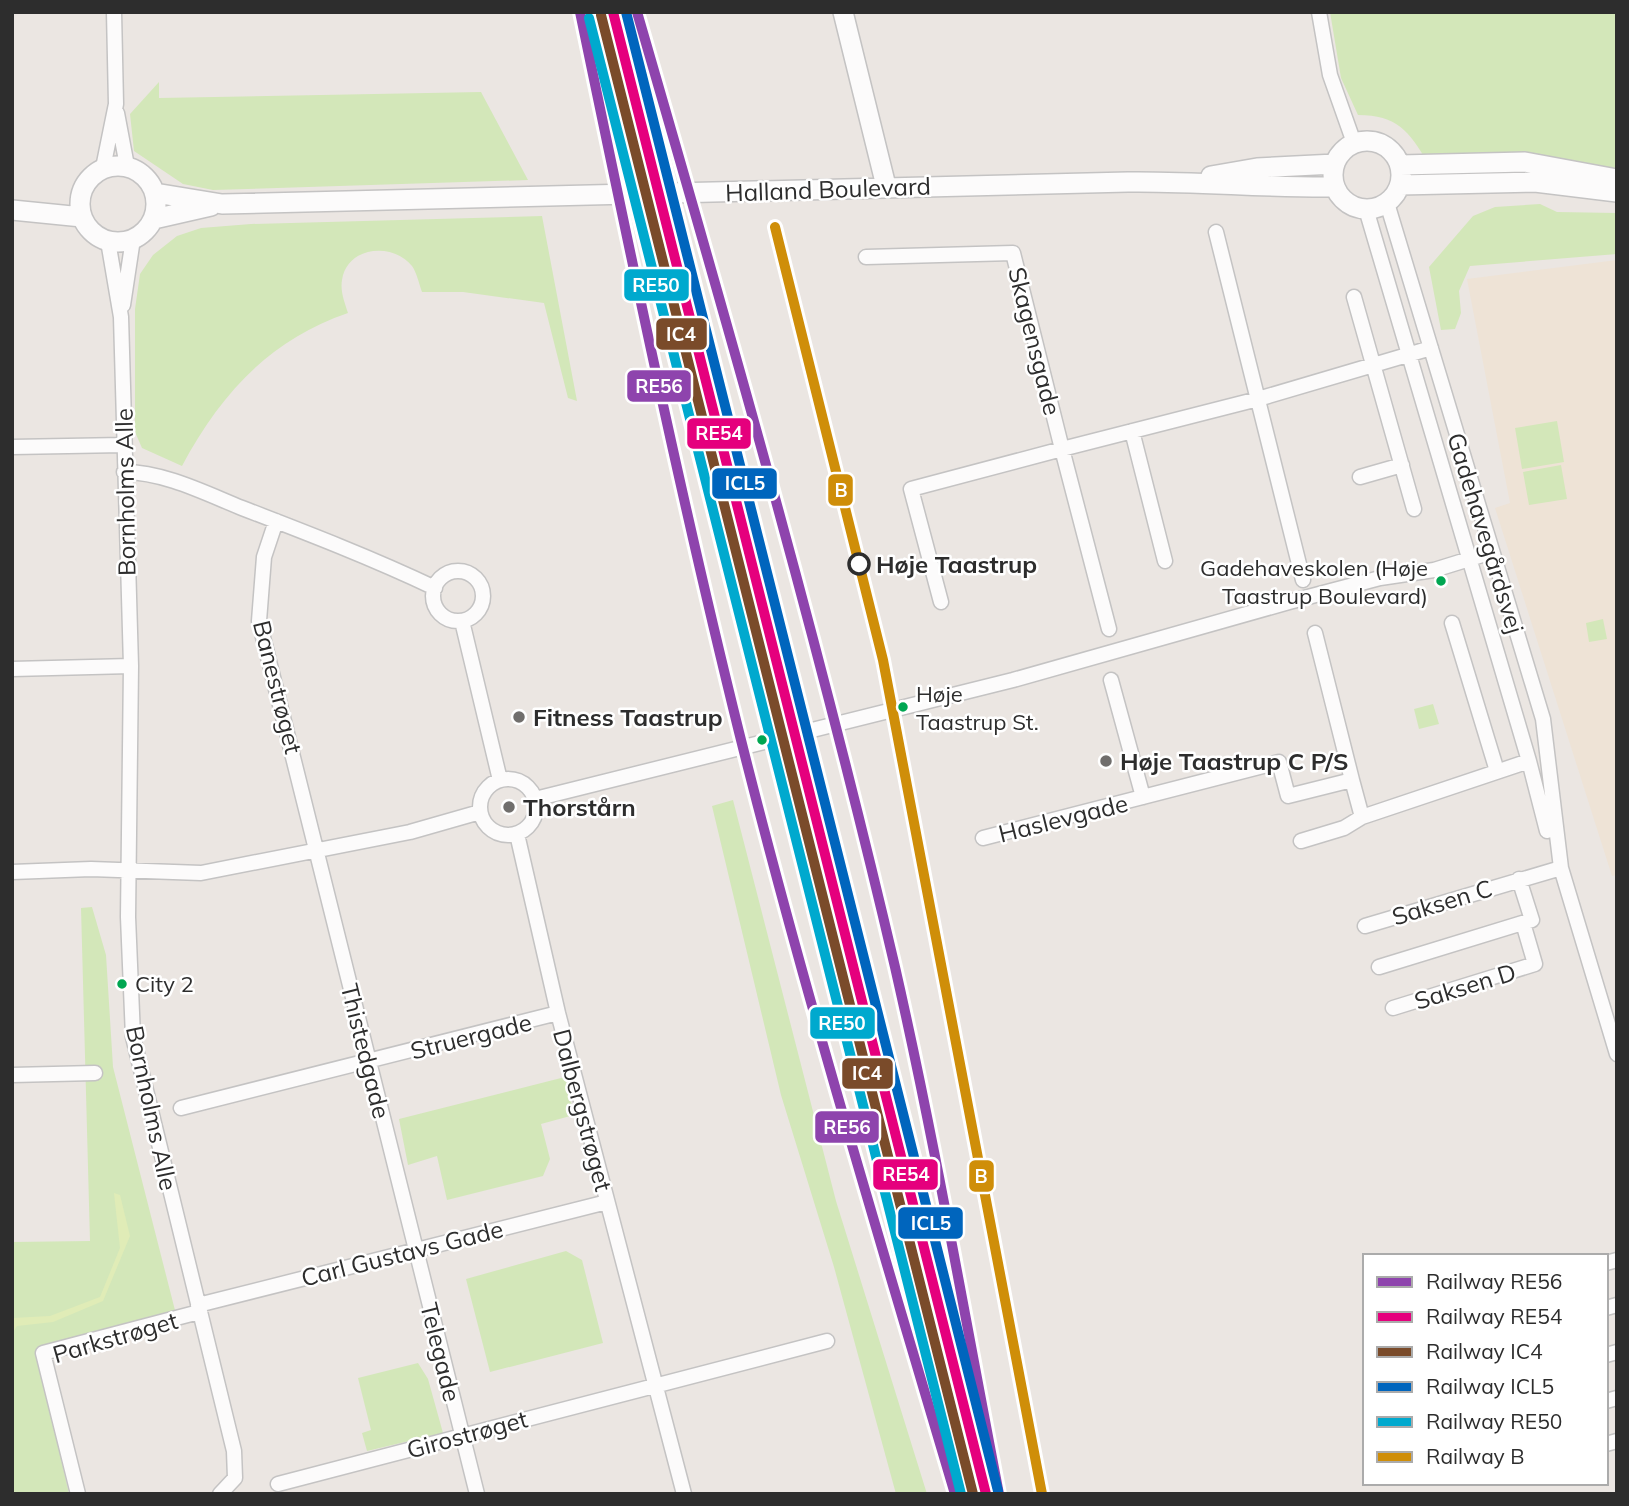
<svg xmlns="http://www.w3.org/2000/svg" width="1629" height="1506" viewBox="0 0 1629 1506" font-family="Mulish,sans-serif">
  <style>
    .education { fill: #eee3d6 }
    .green { fill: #d3e7b9 }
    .pitch { fill: #e0ecb7 }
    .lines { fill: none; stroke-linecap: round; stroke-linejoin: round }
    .street-casing { stroke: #c4c3c3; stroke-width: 17 }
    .secondary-casing { stroke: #c4c3c3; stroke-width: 22 }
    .street { stroke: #fcfbfb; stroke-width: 14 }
    .secondary { stroke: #fcfbfb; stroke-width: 19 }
    .rail-1-casing { stroke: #fff; stroke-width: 16 }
    .rail-2-casing { stroke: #fff; stroke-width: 16 }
    .rail-3-casing { stroke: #fff; stroke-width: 16 }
    .rail-4-casing { stroke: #fff; stroke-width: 16 }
    .rail-5-casing { stroke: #fff; stroke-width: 16 }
    .rail-6-casing { stroke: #fff; stroke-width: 16 }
    .rail-1 { stroke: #8e44ad; stroke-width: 10 }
    .rail-2 { stroke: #e5007d; stroke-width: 10 }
    .rail-3 { stroke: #7a4b2a; stroke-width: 10 }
    .rail-4 { stroke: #0065bd; stroke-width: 10 }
    .rail-5 { stroke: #00a9ce; stroke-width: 10 }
    .rail-6 { stroke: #cf8e09; stroke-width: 10 }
    .stop-dot { fill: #fff; stroke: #2d2d2d; stroke-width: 3.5 }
    .bus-dot { fill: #00a651; stroke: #fff; stroke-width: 2.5 }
    .poi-dot { fill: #706e6c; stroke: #fff; stroke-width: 2.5 }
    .labels { text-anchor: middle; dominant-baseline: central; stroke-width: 5; stroke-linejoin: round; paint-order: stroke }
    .bus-label { font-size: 22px; fill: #2d2d2d; stroke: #fff; text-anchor: start }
    .street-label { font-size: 24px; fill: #2d2d2d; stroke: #fff }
    .stop-label { font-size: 24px; font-weight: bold; fill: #2d2d2d; stroke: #fff; text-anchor: start }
    .poi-label { font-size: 24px; font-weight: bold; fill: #2d2d2d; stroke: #fff; text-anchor: start }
    .line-badge { stroke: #fff; stroke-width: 2.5 }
    .badge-label { font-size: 19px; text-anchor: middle; font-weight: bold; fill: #fff }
  </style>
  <rect width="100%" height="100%" fill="#ebe6e2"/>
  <path class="education" d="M1617,260v615l-5,1 -117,-368 15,-5 -43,-224z"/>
  <path class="green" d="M1330,12h287v160l-189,-9c-19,-32 -31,-48 -70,-48l-17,-37z
    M159,82v16l322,-6 47,88 -315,10 -30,-6 -49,-33 -4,-37z
    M1540,204l17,8 60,1v41l-147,12 -11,25 2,22 -6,16 -14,1 -12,-63 44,-51 22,-9z
    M542,216l35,185 -9,-3 -24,-95 -81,-11h-41c-3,-8 -5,-19 -10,-26 -19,-24 -65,-20 -70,14 -2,12 3,23 6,33 -79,27 -128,82 -166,153l-40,-18 -7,-16v-123l5,-35 13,-19 24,-19 24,-8 50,-4z
    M1557,421l7,41 -42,7 -7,-41z
    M1561,465l6,34 -38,6 -6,-33z
    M1603,619l4,20 -18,3 -3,-19z
    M1433,704l6,20 -20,5 -5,-20z
    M733,800l103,401 91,293h-31l-62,-227 -53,-172 -69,-289z
    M92,907l14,48 7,112 66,259 -140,35 30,133h-57v-252l78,-1 -9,-333z
    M565,1077l9,38 -33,9 9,35 -7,17 -96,24 -10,-44 -29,9 -9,-46z
    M566,1251l16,9 21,83 -113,29 -24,-93z
    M418,1363l10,16 15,54 -76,18 -5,-18 9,-3 -13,-52z"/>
  <path class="pitch" d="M114,1193l6,2 10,41 -27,65 -50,21 -36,4 -5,8 1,-16 37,-2 50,-19 20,-49z"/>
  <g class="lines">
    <g class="street-casing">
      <path id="street" d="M1319,12l11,63 24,68
        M117,113l10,53
        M103,168l13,-64 -2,-92
        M1387,203l156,516 18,149 56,186
        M1366,209l163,552 18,70
        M1216,232l87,348
        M108,241l13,76 10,349 -3,251 5,120 101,414 1,27 -15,16
        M866,257l147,-4 49,196 -151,40 30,113
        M1354,297l60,212
        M123,305l10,-66
        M1132,431l33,130
        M12,447l111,-2
        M124,472c40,0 81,21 118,36 65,25 130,50 193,80
        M1360,477l42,-12
        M276,521l-12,36 -5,64 218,873
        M433 596a25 25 0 1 1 50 0a25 25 0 1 1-50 0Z
        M462,621l38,159
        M1452,623l45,148
        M1109,629l-47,-180 196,-50 173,-51
        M1315,633l37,147
        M12,669l119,-3
        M1111,680l32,117
        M480 807a28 28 0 1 1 56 0a28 28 0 1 1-56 0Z
        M535,799l478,-119 276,-78 91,-24 54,-8 58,-18
        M517,834l41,179 126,481
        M983,838l296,-76 9,34 64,-16 10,37 167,-56
        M1301,841l43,-13 18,-11
        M12,872l79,-3 110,4 209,-41 70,-20
        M1365,926l196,-58
        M1379,967l153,-47 -13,-41
        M1393,1008l142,-44 -12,-41
        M12,1075l83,-2
        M181,1108l377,-95
        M1606,1263l11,-3
        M198,1305l409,-103
        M1606,1308l11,-3
        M1606,1355l11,-3
        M1606,1401l11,-3
        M1606,1444l11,-3
        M278,1484l549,-143
        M78,1494l-35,-141 156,-41"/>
    </g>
    <g class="secondary-casing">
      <path id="secondary" d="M843,12l43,174
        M1333 175a34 34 0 1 1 68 0a34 34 0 1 1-68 0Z
        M1400,165l125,-3 92,17
        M80 204a38 38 0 1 1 76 0a38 38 0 1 1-76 0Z
        M1211,176l46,-8 78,-4
        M1400,185l135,-3 82,10
        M155,193l67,11 906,-22c69,-1 138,6 207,5
        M12,210l70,7
        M154,219l57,-13"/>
    </g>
    <use href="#street" class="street"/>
    <use href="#secondary" class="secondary"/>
    <g class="rail-1-casing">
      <path id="rail-1" d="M580,12c50,241 100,482 159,720 64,256 141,509 216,762
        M637,12c92,317 183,634 258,955 40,175 70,351 104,527"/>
    </g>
    <g class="rail-2-casing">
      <path id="rail-2" d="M613,12l373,1482"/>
    </g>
    <g class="rail-3-casing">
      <path id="rail-3" d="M601,15l372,1479"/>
    </g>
    <g class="rail-4-casing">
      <path id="rail-4" d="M626,12l372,1479"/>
    </g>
    <g class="rail-5-casing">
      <path id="rail-5" d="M589,18l372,1476"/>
    </g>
    <g class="rail-6-casing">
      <path id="rail-6" d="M775,227l108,433 159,834"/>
    </g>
    <use href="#rail-1" class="rail-1"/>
    <use href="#rail-2" class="rail-2"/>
    <use href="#rail-3" class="rail-3"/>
    <use href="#rail-4" class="rail-4"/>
    <use href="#rail-5" class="rail-5"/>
    <use href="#rail-6" class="rail-6"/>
  </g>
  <circle class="stop-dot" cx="859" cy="564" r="10"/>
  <g class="bus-dot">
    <circle cx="1441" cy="581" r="6"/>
    <circle cx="903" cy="707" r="6"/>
    <circle cx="762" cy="740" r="6"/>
    <circle cx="122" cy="984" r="6"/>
  </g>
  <g class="poi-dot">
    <circle cx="519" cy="717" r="7"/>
    <circle cx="1106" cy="761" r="7"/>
    <circle cx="509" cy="807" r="7"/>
  </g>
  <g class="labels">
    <g class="bus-label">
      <text x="1428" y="568" text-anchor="end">Gadehaveskolen (Høje<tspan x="1428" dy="28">Taastrup Boulevard)</tspan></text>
      <text x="916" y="694">Høje<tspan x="916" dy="28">Taastrup St.</tspan></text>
      <text x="135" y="984">City 2</text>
    </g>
    <g class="street-label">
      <text transform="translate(828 189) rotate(-2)">Halland Boulevard</text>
      <text transform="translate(1035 341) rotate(76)">Skagensgade</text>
      <text transform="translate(125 492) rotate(-91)">Bornholms Alle</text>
      <text transform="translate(1486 533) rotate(73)">Gadehavegårdsvej</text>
      <text transform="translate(278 687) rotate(76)">Banestrøget</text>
      <text transform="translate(1063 818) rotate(-14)">Haslevgade</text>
      <text transform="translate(1442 902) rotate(-17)">Saksen C</text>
      <text transform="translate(1465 986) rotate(-17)">Saksen D</text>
      <text transform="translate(471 1036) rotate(-14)">Struergade</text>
      <text transform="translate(366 1051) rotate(76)">Thistedgade</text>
      <text transform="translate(152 1108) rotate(78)">Bornholms Alle</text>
      <text transform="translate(583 1110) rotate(75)">Dalbergstrøget</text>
      <text transform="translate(402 1253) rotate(-14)">Carl Gustavs Gade</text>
      <text transform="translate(115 1337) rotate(-16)">Parkstrøget</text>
      <text transform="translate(441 1352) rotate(76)">Telegade</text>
      <text transform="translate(467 1434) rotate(-15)">Girostrøget</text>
    </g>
    <g class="stop-label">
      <text x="876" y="564">Høje Taastrup</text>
    </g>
    <g class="poi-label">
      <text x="533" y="717">Fitness Taastrup</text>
      <text x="1120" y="761">Høje Taastrup C P/S</text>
      <text x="523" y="807">Thorstårn</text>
    </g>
  </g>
  <g class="line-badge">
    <rect x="623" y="268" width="67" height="34" rx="7" fill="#00a9ce"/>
    <rect x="655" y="317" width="53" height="34" rx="7" fill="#7a4b2a"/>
    <rect x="626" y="369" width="66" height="34" rx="7" fill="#8e44ad"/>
    <rect x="686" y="417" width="66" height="33" rx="7" fill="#e5007d"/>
    <rect x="711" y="467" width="67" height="33" rx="7" fill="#0065bd"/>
    <rect x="827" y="473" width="27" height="34" rx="7" fill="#cf8e09"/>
    <rect x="809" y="1006" width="67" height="34" rx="7" fill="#00a9ce"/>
    <rect x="841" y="1057" width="53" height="33" rx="7" fill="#7a4b2a"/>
    <rect x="814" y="1110" width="66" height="34" rx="7" fill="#8e44ad"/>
    <rect x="872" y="1158" width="67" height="33" rx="7" fill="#e5007d"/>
    <rect x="968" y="1159" width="27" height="34" rx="7" fill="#cf8e09"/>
    <rect x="897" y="1206" width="67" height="34" rx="7" fill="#0065bd"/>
  </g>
  <g class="badge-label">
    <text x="656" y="292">RE50</text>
    <text x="681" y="341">IC4</text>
    <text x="659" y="393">RE56</text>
    <text x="719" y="440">RE54</text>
    <text x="745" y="490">ICL5</text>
    <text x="841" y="497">B</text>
    <text x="842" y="1030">RE50</text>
    <text x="867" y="1080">IC4</text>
    <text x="847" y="1134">RE56</text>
    <text x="906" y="1181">RE54</text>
    <text x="981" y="1183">B</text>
    <text x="931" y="1230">ICL5</text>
  </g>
  <rect width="1629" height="1506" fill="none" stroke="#2d2d2d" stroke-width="28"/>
  <rect x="1363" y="1254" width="245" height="231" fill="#ffffff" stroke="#ababab" stroke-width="2"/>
  <rect x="1377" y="1277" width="35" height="10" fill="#8e44ad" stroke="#ababab" stroke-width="2"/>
  <text x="1426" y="1289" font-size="21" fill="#2d2d2d">Railway RE56</text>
  <rect x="1377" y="1312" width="35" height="10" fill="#e5007d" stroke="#ababab" stroke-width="2"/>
  <text x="1426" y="1324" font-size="21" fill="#2d2d2d">Railway RE54</text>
  <rect x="1377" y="1347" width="35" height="10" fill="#7a4b2a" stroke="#ababab" stroke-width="2"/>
  <text x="1426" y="1359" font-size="21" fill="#2d2d2d">Railway IC4</text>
  <rect x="1377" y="1382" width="35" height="10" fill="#0065bd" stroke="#ababab" stroke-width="2"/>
  <text x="1426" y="1394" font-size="21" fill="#2d2d2d">Railway ICL5</text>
  <rect x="1377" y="1417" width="35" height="10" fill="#00a9ce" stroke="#ababab" stroke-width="2"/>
  <text x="1426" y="1429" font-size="21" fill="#2d2d2d">Railway RE50</text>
  <rect x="1377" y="1452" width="35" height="10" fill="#cf8e09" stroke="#ababab" stroke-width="2"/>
  <text x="1426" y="1464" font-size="21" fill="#2d2d2d">Railway B</text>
</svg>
